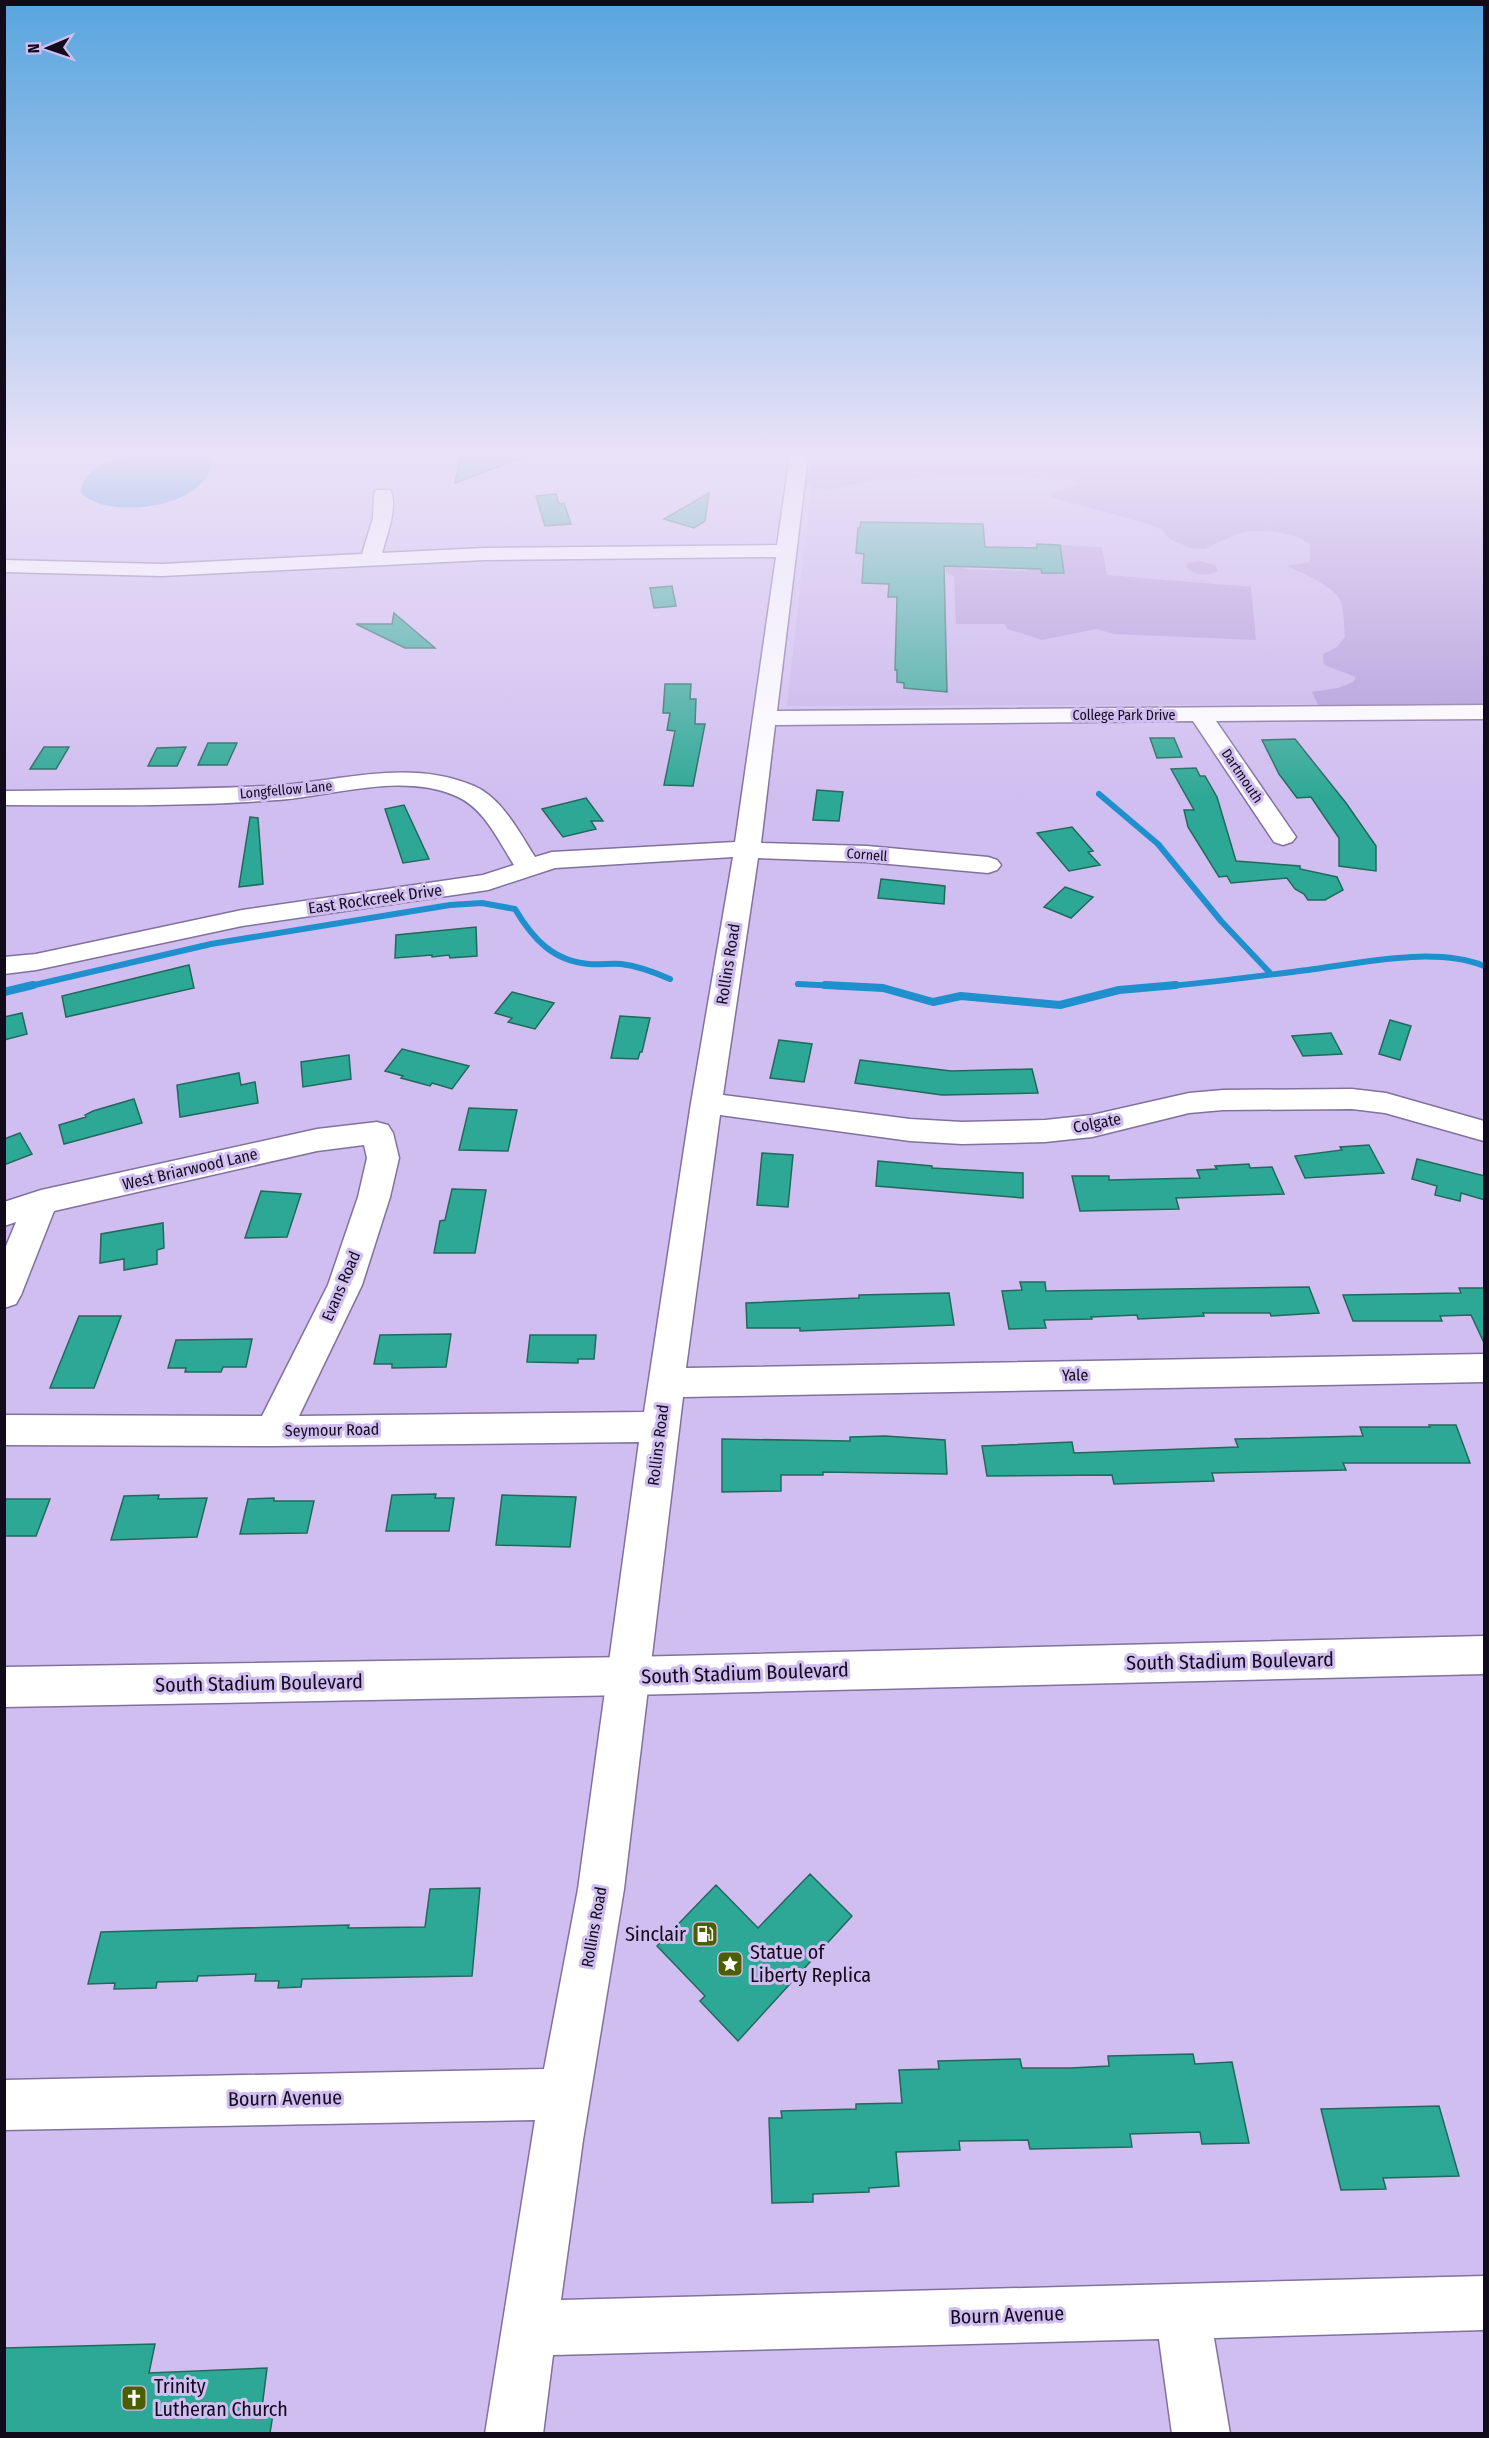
<svg xmlns="http://www.w3.org/2000/svg" width="1489" height="2438" viewBox="0 0 1489 2438" font-family="'Fira Sans Condensed',sans-serif">
  <style>
    .built { fill: #c7b3eb }
    .green { fill: #ae96d8 }
    .water { fill: #1f8fce }
    .lines { fill: none; stroke-linecap: round; stroke-linejoin: round }
    .stream-far1 { stroke: #1f8fce; stroke-width: 6 }
    .stream { stroke: #1f8fce; stroke-width: 8 }
    .building { fill: #2ea896; stroke: #23685d; stroke-width: 1.5 }
    .minor-casing { stroke: #81719e; stroke-width: 3 }
    .major-casing { stroke: #81719e; stroke-width: 3 }
    .minor { fill: #fff; fill-rule: evenodd }
    .major { fill: #fff; fill-rule: evenodd }
    .labels { text-anchor: middle; dominant-baseline: central; stroke-width: 6; stroke-linejoin: round; paint-order: stroke }
    .far-street-label { font-size: 14px; fill: #120b1c; stroke: #d0bef0 }
    .street-label { font-size: 16px; fill: #120b1c; stroke: #d0bef0 }
    .near-street-label { font-size: 20px; fill: #120b1c; stroke: #d0bef0 }
    .near-poi-label { font-size: 20px; fill: #120b1c; stroke: #d0bef0; text-anchor: start }
  </style>
  <rect width="100%" height="100%" fill="#d0bef0"/>
  <path class="built" d="M1294,467l117,237 -624,2 26,-237z"/>
  <path class="green" d="M811,456h673v256l-162,1 -10,-21 26,-4 15,-6 3,-5 -32,-12 -1,-11 14,-7 8,-10c-1,-10 -1,-30 -5,-37 -7,-14 -40,-29 -54,-34l24,-4v-18l-12,-7 -22,-5 -27,-1 -15,4 -29,14 -15,-1 -20,-9 -8,-9 -17,-7 -95,-26 4,-5 25,-8 -7,-5 -91,-3 -101,3 -50,10 -18,-1 -8,-5 6,-14z
    M1060,545l42,2 5,28 144,12 5,53 -142,-6 -18,-5 -54,11 -35,-11 -2,-5h-49l-2,-48 -8,-4 -1,-11 21,8 61,2v-3l13,1 1,4h23z
    M1201,561l14,4 3,6c-10,6 -24,5 -32,-4l2,-4z"/>
  <path class="water" d="M142,456h69c6,52 -105,66 -131,36 7,-30 36,-33 62,-36z"/>
  <g class="lines">
    <path class="stream-far1" d="M1099,794l59,50 63,77 50,53
      M798,984l59,3
      M26,987l185,-43 239,-39 32,-2 33,6c18,30 38,52 74,55 11,1 22,-1 32,0 17,2 33,8 49,15
      M1158,987c50,-4 100,-11 150,-17 52,-7 127,-24 176,-4"/>
    <path class="stream" d="M825,985l58,3 50,14 28,-6 99,9 59,-15 57,-5
      M4,992l29,-7"/>
  </g>
  <path class="building" d="M461,456h60v2l-66,25z
    M709,493l-4,28 -11,7 -30,-9z
    M556,494l3,10 5,-1 7,21 -26,2 -9,-30z
    M861,522l122,2 2,23 52,1v-4l23,1 4,28h-22l-1,-4 -97,-3 3,126 -43,-4v-5l-7,-1v-12h-2l2,-73h-9l1,-13 -27,-1 2,-29 -8,-1 2,-25h2z
    M672,586l4,20 -22,2 -4,-20z
    M394,613l41,35h-30l-49,-24h36z
    M665,684h26l-1,15h6l-1,25h10l-12,62 -29,-1 11,-54 -8,-1 3,-17h-7z
    M1150,738h24l8,19 -25,1z
    M1295,739l51,64 30,43v25l-37,-5v-28l-28,-41 -14,1 -18,-24 -17,-34z
    M208,743h29l-10,22h-29z
    M44,747h25l-13,22h-26z
    M186,747l-9,19h-29l9,-18z
    M1196,768l4,8h5l12,21 19,64 64,5v3l37,8 6,13 -18,10h-17l-4,-6 -9,-5 -8,-11 -56,5 -4,-7 -8,1 -31,-50 -4,-17h10l-23,-41z
    M817,790l26,2 -4,29 -26,-1z
    M586,798l17,23h-12l5,8 -33,8 -21,-28z
    M404,805l25,54 -26,4 -18,-54z
    M250,817l8,1 5,66 -24,3z
    M1072,827l21,24 -5,1 12,13 -31,6 -32,-38z
    M881,879l64,7 -1,18 -66,-6z
    M1065,887l28,10 -22,21 -27,-11z
    M476,927l1,29 -27,2 -1,-3 -17,2v-2l-37,3 1,-23z
    M189,965l5,23 -128,29 -4,-21z
    M512,992l42,11 -19,26 -27,-7 4,-4 -17,-5z
    M22,1013l5,21 -23,6v-23z
    M620,1016l30,2 -8,34h-2l-2,7 -27,-1z
    M1390,1020l21,6 -11,34 -21,-6z
    M1331,1033l11,21 -39,2 -11,-20z
    M779,1040l33,4 -8,38 -34,-4z
    M402,1049l67,17 -17,23 -20,-6 -2,3 -29,-8 2,-2 -18,-5z
    M349,1055l2,24 -48,8 -2,-25z
    M860,1060l91,11 81,-2 6,24 -96,2 -87,-12z
    M239,1073l2,12 14,-3 3,21 -78,14 -3,-32z
    M134,1099l8,24 -78,21 -5,-19 27,-8 -1,-2 8,-4z
    M469,1108l48,2 -9,41 -49,-1z
    M20,1133l12,21 -28,11v-26z
    M1369,1145l15,28 -79,5 -10,-22 47,-6 -2,-3z
    M762,1153l31,2 -5,52 -31,-2z
    M1417,1159l68,17v24l-24,-7 -1,8 -25,-6 2,-9 -25,-7z
    M878,1161l54,5v2l91,5v25l-147,-12z
    M1249,1164l1,4 22,-1 12,27 -108,4 3,11 -99,2 -8,-35h37v4l91,-2 -3,-8 20,-1 -2,-3z
    M452,1189l34,1 -11,63h-41l6,-32 5,-1z
    M261,1191l40,3 -14,43 -42,1z
    M163,1223l1,25 -7,2v14l-33,6v-11l-24,4 1,-29z
    M1020,1282h25l1,9 263,-4 10,26 -48,3 -1,-3h-67l1,3 -66,3 -1,-4 -46,2 1,2 -48,1 2,8 -37,1 -7,-38 20,-1z
    M1459,1288h26v57l-14,-30 -31,1 2,5h-89l-10,-26 118,-2z
    M949,1293l5,32 -154,6v-3h-53l-1,-25 113,-5v-3z
    M79,1316h42l-27,72h-44z
    M451,1334l-5,33 -54,1v-4h-18l6,-29z
    M530,1335h66l-2,24h-16v4l-51,-1z
    M252,1339l-6,28h-23l-2,5h-36l1,-4h-18l8,-28z
    M1429,1425h27l14,38h-127l3,7 -134,3 2,8 -100,3 -2,-9 -125,1 -5,-30 90,-4 2,11 164,-6 -3,-8 128,-3 -3,-9h70z
    M885,1436l60,4 2,34 -124,-2v3h-42v16l-59,1v-53l128,2v-4z
    M436,1494l-1,4h19l-5,33h-63l6,-36z
    M159,1495l-1,4 49,-1 -10,39 -86,3 13,-44z
    M502,1495l74,2 -6,50 -74,-2z
    M274,1498v3h40l-7,32 -67,1 8,-35z
    M4,1499h46l-14,37h-32z
    M810,1874l42,42 -114,125 -38,-40 5,-5 -48,-50 59,-61 42,43z
    M480,1888l-8,88 -170,3 -1,8 -23,1 1,-7h-24l1,-7 -58,2 -1,5 -40,1 -1,6 -42,1 1,-6 -27,1 13,-52 248,-7 -1,3 77,-1 5,-38z
    M1193,2054l2,10 37,-2 17,81 -47,1 -2,-12 -70,2 2,13 -102,2 -2,-9 -69,1 1,9 -64,2 3,34 -30,2v4l-56,2v8l-41,1 -3,-85h13l-1,-7 75,-2v-5l46,-1 -3,-33 40,-1 -1,-8 82,-2 2,9h49l38,-2 -1,-10z
    M1439,2106l20,70 -76,2 3,11 -45,1 -20,-81z
    M155,2344l-6,29 118,-5 -5,40h12l-4,25h-266v-85z"/>
  <g class="lines">
    <g class="minor-casing">
      <path id="minor" d="M790,456h18l-31,255 707,-6v14l-268,2 80,116 -4,5 -9,3 -9,-3 -81,-121 -418,4 -14,118 106,3 121,11 9,3 4,5 -4,5 -9,3 -121,-11 -109,-4 -35,237 187,24 52,3 83,-2 47,-5 97,-22 34,-3 129,-1 34,4 98,28v20l-99,-28 -33,-4 -129,1 -34,3 -97,24 -47,5 -83,2 -52,-3 -190,-26 -34,253 798,-14v28l-801,15 -59,492 -41,251 -22,160 923,-24v54l-270,8 16,96h-58l-13,-95 -606,16 -10,79h-58l50,-314 -531,10v-50l540,-11 34,-180 61,-447 -366,4 -269,-1v-30l258,1 66,-131 30,-88 9,-39 -3,-13 -47,6 -263,60 -33,84 -5,9 -12,4v-57l12,-29 -12,4v-24l37,-12 276,-61 60,-7 11,3 5,8 6,25 -9,39 -28,88 -63,131 345,-4 47,-309 42,-246 -178,11 -67,22 -246,36 -206,44 -32,4v-17l32,-3 206,-44 241,-35 31,-10c-16,-25 -30,-57 -58,-69 -55,-24 -122,0 -179,4 -91,7 -182,5 -273,5v-14c88,-1 176,-1 264,-5 68,-3 139,-29 206,0 28,12 45,46 61,71l17,-5 183,-10 41,-285 -292,3 -322,16 -158,-4v-12l158,4 200,-10 11,-36 1,-24 2,-4h14c9,14 -4,48 -8,63l102,-5 293,-3z"/>
    </g>
    <g class="major-casing">
      <path id="major" d="M1484,1636v38l-855,21 -625,12v-40l625,-10z"/>
    </g>
    <use href="#minor" class="minor"/>
    <use href="#major" class="major"/>
  </g>
  <linearGradient id="sky" x2="0" y2="1"><stop stop-color="#57a5de"/><stop offset="0.57" stop-color="#eae2f8"/><stop offset="1" stop-color="#eae2f8" stop-opacity="0"/></linearGradient>
  <rect width="1489" height="797" fill="url(#sky)"/>
  <defs>
    <g id="fuel-square" transform="scale(1.35)"><rect x="-9" y="-9" width="18" height="18" rx="4" fill="#4d5e00" stroke="#d0bef0"/><path d="M-5.5-6h7V0h2V4h1.3V-2.5L3-4.5l.8-.8L6-3V5H2.5V1h-1V6h-7ZM-4.2-4.7v3.2H.2V-4.7Z" fill="#fff"/></g>
    <g id="sight-square" transform="scale(1.35)"><rect x="-9" y="-9" width="18" height="18" rx="4" fill="#4d5e00" stroke="#d0bef0"/><path d="M0-6L1.8-2.2L6-1.7L2.9 1.2L3.7 5.4L0 3.3L-3.7 5.4L-2.9 1.2L-6-1.7L-1.8-2.2Z" fill="#fff"/></g>
    <g id="church-square" transform="scale(1.35)"><rect x="-9" y="-9" width="18" height="18" rx="4" fill="#4d5e00" stroke="#d0bef0"/><path d="M-1.2-6h2.4v3.5h3.3v2.4h-3.3V6h-2.4V-.1h-3.3v-2.4h3.3Z" fill="#fff"/></g>
  </defs>
  <g fill-rule="evenodd">
    <use href="#fuel-square" x="705" y="1934"/>
    <use href="#sight-square" x="730" y="1964"/>
    <use href="#church-square" x="134" y="2398"/>
  </g>
  <g class="labels">
    <g class="far-street-label">
      <text x="1124" y="715">College Park Drive</text>
      <text transform="translate(1242 776) rotate(56)">Dartmouth</text>
      <text transform="translate(286 790) rotate(-5)">Longfellow Lane</text>
      <text transform="translate(867 855) rotate(4)">Cornell</text>
    </g>
    <g class="street-label">
      <text transform="translate(375 899) rotate(-8)">East Rockcreek Drive</text>
      <text transform="translate(728 964) rotate(-81)">Rollins Road</text>
      <text transform="translate(1097 1123) rotate(-11)">Colgate</text>
      <text transform="translate(190 1169) rotate(-13)">West Briarwood Lane</text>
      <text transform="translate(341 1286) rotate(-67)">Evans Road</text>
      <text transform="translate(1075 1375) rotate(-1)">Yale</text>
      <text transform="translate(332 1430) rotate(-1)">Seymour Road</text>
      <text transform="translate(658 1445) rotate(-83)">Rollins Road</text>
      <text transform="translate(594 1927) rotate(-80)">Rollins Road</text>
    </g>
    <g class="near-street-label">
      <text transform="translate(1230 1661) rotate(-1)">South Stadium Boulevard</text>
      <text transform="translate(745 1673) rotate(-2)">South Stadium Boulevard</text>
      <text transform="translate(259 1683) rotate(-1)">South Stadium Boulevard</text>
      <text transform="translate(285 2098) rotate(-1)">Bourn Avenue</text>
      <text transform="translate(1007 2315) rotate(-2)">Bourn Avenue</text>
    </g>
    <g class="near-poi-label">
      <text x="686" y="1934" text-anchor="end">Sinclair</text>
      <text x="750" y="1952">Statue of<tspan x="750" dy="23">Liberty Replica</tspan></text>
      <text x="154" y="2386">Trinity<tspan x="154" dy="23">Lutheran Church</tspan></text>
    </g>
  </g>
  <rect width="1489" height="2438" fill="none" stroke="#120b1c" stroke-width="12"/>
  <g transform="translate(48 48) rotate(268)" stroke="#d0bef0" stroke-width="4.5" paint-order="stroke">
  <path d="M0-4.5L10 22L0 15L-10 22Z" fill="#120b1c"/>
  <text y="-9" font-size="16" font-weight="bold" text-anchor="middle" fill="#120b1c">N</text>
  </g>
</svg>
